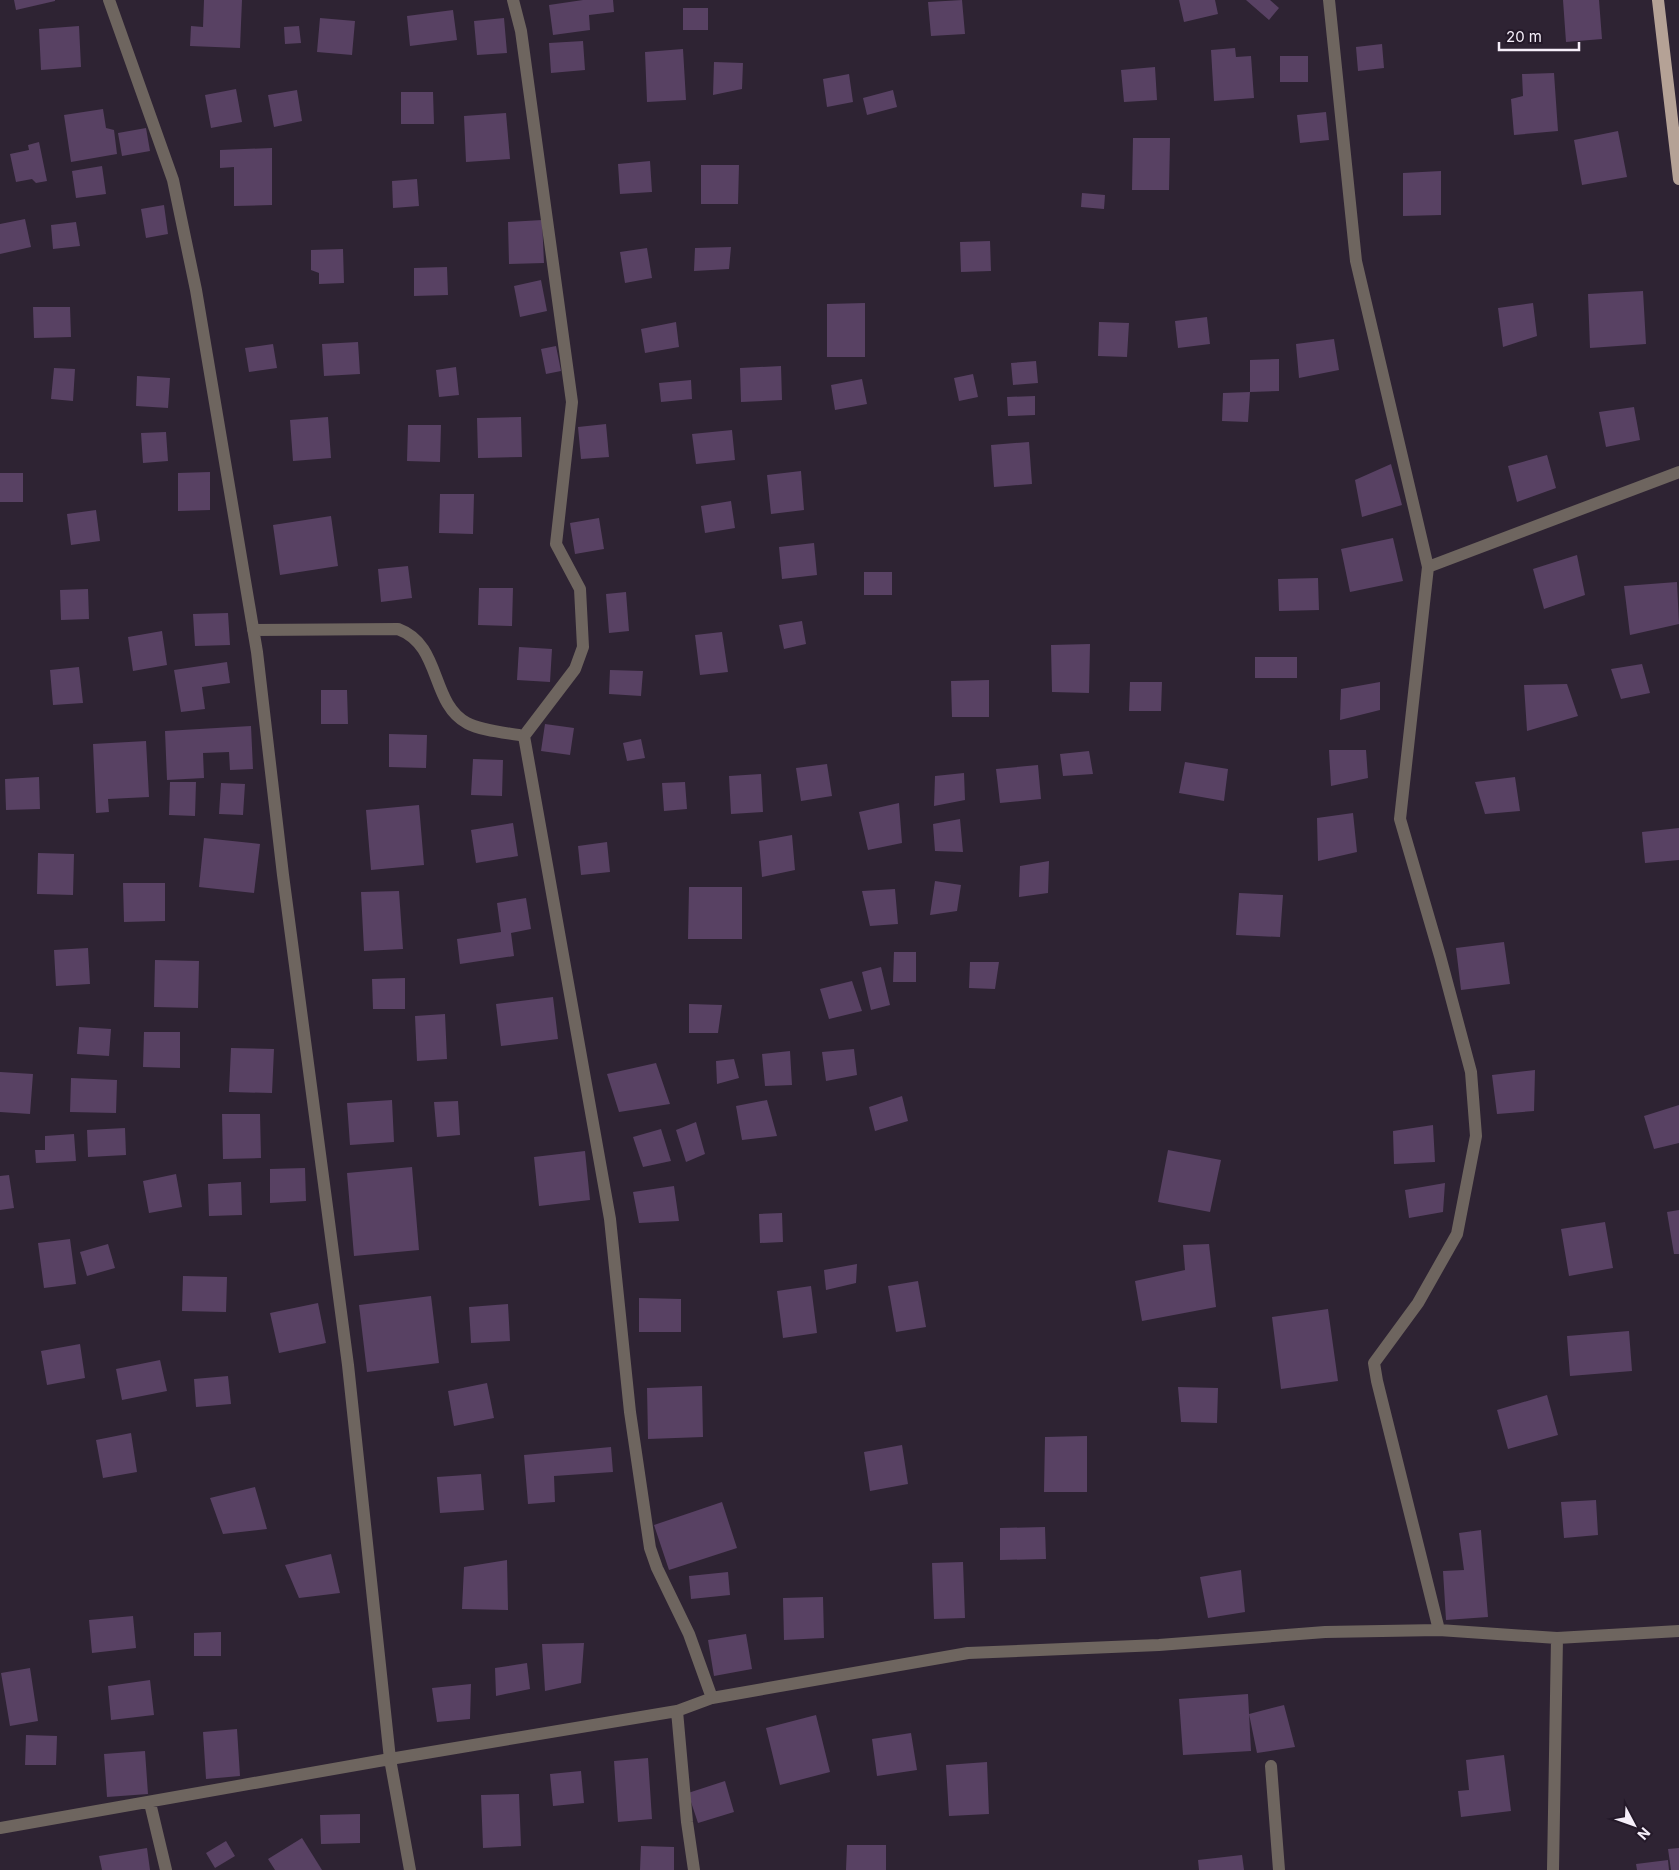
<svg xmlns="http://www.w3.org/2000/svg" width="1679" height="1870" viewBox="0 0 1679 1870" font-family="Inter,sans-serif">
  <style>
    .building { fill: #584163 }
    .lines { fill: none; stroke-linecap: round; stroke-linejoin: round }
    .minor { stroke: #6e655f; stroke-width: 12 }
    .major { stroke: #b5a296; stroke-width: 12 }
  </style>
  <rect width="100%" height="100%" fill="#2e2333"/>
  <path class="building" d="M14,0h41v1l-39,9z
    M204,0h38l-2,48 -50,-2 1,-20 12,1z
    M583,0h30l1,12 -25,3 1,15 -37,5 -4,-30z
    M962,0l3,34 -34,2 -3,-34z
    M1179,0h36l3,14 -34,8z
    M1246,0h24l9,8 -10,12z
    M1563,0h36l3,39 -36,3z
    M683,8h25v22h-25z
    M453,10l4,30 -47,6 -3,-30z
    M320,18l35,3 -3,34 -35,-3z
    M504,18l3,35 -30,2 -3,-34z
    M79,26l2,41 -40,3 -2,-41z
    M299,26l2,17 -16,1 -1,-17z
    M583,41l2,29 -34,3 -2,-30z
    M1382,44l2,24 -26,3 -2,-24z
    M1235,48l1,9 15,-1 3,42 -40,3 -3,-51z
    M683,49l3,51 -39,2 -2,-50z
    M1280,56h28v26h-28z
    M714,62l29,1 -1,26 -29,6z
    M1155,67l2,33 -33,2 -3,-32z
    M1554,73l4,58 -44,4 -3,-36 12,-3 -1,-22z
    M849,74l4,28 -26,5 -4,-28z
    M236,89l6,33 -31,6 -6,-33z
    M297,90l5,31 -28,6 -6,-32z
    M893,90l4,17 -30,8 -4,-17z
    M401,92h32l1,32h-33z
    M103,109l3,19 8,2 3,24 -46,8 -7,-47z
    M1326,112l3,28 -29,3 -3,-28z
    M506,113l4,46 -44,3 -2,-46z
    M146,128l4,23 -28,5 -4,-23z
    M1618,131l9,46 -45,8 -8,-45z
    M1133,138h37l-1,52h-37z
    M39,142l8,39 -11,2 -4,-4 -16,3 -6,-28 19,-4 -1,-5z
    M272,148v57l-38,1v-39l-14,1v-18z
    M650,161l2,31 -32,2 -2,-30z
    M701,165h38l-1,39h-37z
    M102,166l4,28 -30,4 -4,-27z
    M1441,171v44l-38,1v-43z
    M417,179l2,27 -26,2 -1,-27z
    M1082,193l23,2 -1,14 -23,-2z
    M164,205l4,29 -22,4 -5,-29z
    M25,219l6,28 -31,7v-30z
    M542,220l2,43 -35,1 -1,-42z
    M76,222l4,24 -27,3 -2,-24z
    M990,241l1,30 -30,1 -1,-30z
    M731,247l-2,22 -35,2 1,-23z
    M647,248l5,30 -27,5 -5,-31z
    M343,249l1,34 -25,1v-11l-8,-3v-20z
    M447,267l1,28 -34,1v-28z
    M541,280l6,31 -27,6 -6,-31z
    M1643,291l3,53 -56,4 -2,-54z
    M865,303v54h-38v-53z
    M1533,303l4,33 -34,11 -5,-39z
    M33,307h37l1,30 -37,1z
    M1207,317l3,27 -32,4 -3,-27z
    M676,322l3,25 -34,6 -4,-24z
    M1099,322l30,1 -2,34 -29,-1z
    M1334,339l5,31 -40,8 -3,-34z
    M358,342l2,32 -36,2 -2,-32z
    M273,344l4,24 -28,4 -4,-24z
    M556,346l5,25 -15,3 -5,-25z
    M1279,359v32l-29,1v-32z
    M1036,361l2,22 -25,2 -2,-22z
    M781,366l1,34 -41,2 -1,-34z
    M456,367l3,28 -20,2 -3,-27z
    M54,368l21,1 -2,32 -22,-2z
    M973,374l5,23 -19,4 -5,-23z
    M137,376l33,2 -2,30 -32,-2z
    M862,379l5,25 -32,6 -4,-25z
    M691,380l1,19 -31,3 -2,-19z
    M1250,392l-2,30 -26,-1 1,-28z
    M1035,396v19l-27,1 -1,-19z
    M1634,407l6,33 -34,7 -7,-35z
    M328,417l3,41 -38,3 -3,-41z
    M521,417l1,40 -44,1 -1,-40z
    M606,424l3,33 -28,2 -3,-32z
    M408,425h33l-1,37 -33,-1z
    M732,430l3,30 -39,4 -4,-30z
    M166,432l2,29 -25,2 -2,-30z
    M1029,442l3,42 -38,3 -3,-42z
    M1547,455l9,33 -39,14 -9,-36z
    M1391,464l11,41 -40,12 -7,-37z
    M801,471l3,39 -33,4 -4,-39z
    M210,472v38l-32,1v-38z
    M0,473h23v29h-23z
    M440,494h34l-1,40 -34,-1z
    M731,501l4,27 -30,5 -4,-27z
    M96,510l4,31 -29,4 -4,-31z
    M331,516l7,50 -58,9 -7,-50z
    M599,518l5,31 -29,5 -5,-31z
    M1393,538l10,43 -53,11 -9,-43z
    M814,543l3,32 -35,4 -3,-32z
    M1577,555l8,40 -41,14 -11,-40z
    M408,566l4,32 -31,4 -3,-33z
    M864,572h28v23h-28z
    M1318,578l1,32 -40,1 -1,-32z
    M1677,582l2,42 -49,11 -6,-49z
    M479,588h34l-1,38 -34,-1z
    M88,589l1,30 -28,1 -1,-30z
    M626,592l3,39 -20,2 -3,-39z
    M228,613l2,32 -35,1 -2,-32z
    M802,621l4,23 -22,5 -5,-24z
    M162,631l5,34 -34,6 -5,-34z
    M722,632l6,40 -28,3 -5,-40z
    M1090,644l-1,49 -37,-1 -1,-47z
    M519,647l33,2 -2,33 -33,-2z
    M1255,657h42v21h-42z
    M227,662l3,21 -28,4 3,22 -24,3 -7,-42z
    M1642,664l8,29 -29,6 -10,-30z
    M79,667l4,36 -30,2 -3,-35z
    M610,670l33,1 -2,25 -32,-2z
    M989,680v37h-37l-1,-36z
    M1130,682h32l-1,29h-32z
    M1380,682v28l-40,10 1,-31z
    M1567,684l11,32 -51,15 -3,-46z
    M321,690h26l1,34h-27z
    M545,724l29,4 -4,27 -29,-4z
    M251,726l2,43 -23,1 -1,-18 -26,1 1,25 -37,2 -2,-49z
    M389,734l38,1 -1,33 -37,-1z
    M641,739l4,19 -18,3 -4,-18z
    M146,741l3,56 -41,2 1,13 -13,1 -3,-69z
    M1329,750h37l2,28 -37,8z
    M1089,751l4,23 -30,2 -3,-22z
    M473,759l30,1 -1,36 -31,-1z
    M1185,762l43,7 -4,32 -45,-8z
    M827,764l5,32 -31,5 -5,-33z
    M1038,765l3,34 -41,4 -4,-34z
    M964,773l1,27 -31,6 1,-30z
    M761,774l2,38 -32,2 -2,-38z
    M39,777l1,32 -34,1 -1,-31z
    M1515,777l5,34 -35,3 -10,-32z
    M170,782h26l-1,34 -26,-1z
    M685,782l2,27 -23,2 -2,-28z
    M221,783l24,1 -2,31 -24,-1z
    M899,803l3,40 -34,7 -9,-38z
    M419,805l5,60 -53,5 -5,-60z
    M1353,813l4,39 -39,9 -1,-43z
    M960,819l3,33 -28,-1 -2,-27z
    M513,823l5,33 -42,7 -5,-33z
    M1679,828v32l-34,3 -3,-31z
    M792,835l3,35 -33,7 -3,-36z
    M204,838l56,6 -6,49 -55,-6z
    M607,842l3,30 -29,3 -3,-29z
    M38,853l36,1 -1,41 -36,-1z
    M1049,861l-1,32 -29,4 1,-31z
    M935,881l26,4 -4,26 -27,4z
    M123,883h42v38l-41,1z
    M689,887h53v52h-54z
    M895,889l3,35 -28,2 -8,-35z
    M399,891l4,58 -39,2 -3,-59z
    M1239,893l44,2 -3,42 -44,-2z
    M526,898l5,31 -20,4 3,23 -54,8 -3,-25 44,-7 -4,-29z
    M1504,942l6,42 -49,6 -5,-42z
    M88,948l2,36 -34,2 -2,-36z
    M894,952h22v30h-23z
    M155,960l44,1 -1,47 -44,-1z
    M970,962h29l-4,27 -26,-1z
    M881,967l9,38 -19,5 -9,-38z
    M405,978v31h-32l-1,-30z
    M852,981l10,30 -33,8 -9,-30z
    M553,997l5,42 -57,7 -5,-42z
    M689,1004l33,1 -4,28h-29z
    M445,1014l2,45 -30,2 -2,-45z
    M79,1027l32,2 -2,27 -32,-2z
    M144,1032h36v36l-37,-1z
    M231,1048l43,1 -2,44 -43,-1z
    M854,1049l3,26 -31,6 -4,-29z
    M790,1051l2,34 -27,1 -3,-32z
    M734,1059l5,19 -22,6 -1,-23z
    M656,1063l14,41 -51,8 -12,-38z
    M1535,1070l-1,41 -37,3 -5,-39z
    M0,1072l33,2 -3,40 -30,-2z
    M71,1078l46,2 -1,33 -46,-1z
    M902,1096l6,25 -33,10 -6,-24z
    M392,1100l2,42 -44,3 -3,-42z
    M767,1100l10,36 -35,4 -6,-34z
    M458,1101l2,34 -23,2 -3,-35z
    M1679,1105v38l-25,6 -10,-33z
    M222,1114h38l1,44 -38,1z
    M696,1122l9,32 -19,8 -10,-32z
    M1433,1125l2,37 -41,2 -1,-33z
    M125,1128l1,27 -38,2 -1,-27z
    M661,1129l10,32 -28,6 -10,-30z
    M74,1134l2,27 -40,2 -1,-13h10v-14z
    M1168,1150l53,10 -11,52 -52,-10z
    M585,1151l5,49 -51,6 -5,-49z
    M412,1167l7,83 -65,6 -7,-83z
    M305,1168l1,33 -36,2v-34z
    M176,1174l6,33 -33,6 -6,-32z
    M9,1175l5,33 -14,2v-34z
    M241,1182l1,33 -33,1 -1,-32z
    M1445,1183l-2,29 -34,6 -4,-28z
    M674,1186l5,35 -40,2 -6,-31z
    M1679,1210v44h-5l-7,-42z
    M782,1213l1,29 -23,1 -1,-29z
    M1605,1222l8,46 -44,8 -8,-47z
    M70,1239l6,45 -32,4 -6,-45z
    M108,1244l7,24 -28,8 -7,-24z
    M1209,1244l7,63 -74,14 -7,-40 50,-11 -2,-25z
    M857,1264l-1,19 -30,7 -2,-20z
    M183,1276l44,1 -1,35 -44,-1z
    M918,1281l8,46 -30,5 -8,-46z
    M811,1286l6,47 -34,5 -6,-47z
    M431,1296l8,67 -72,9 -8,-67z
    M639,1298l42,1v33h-42z
    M318,1303l8,40 -47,10 -9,-40z
    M508,1304l2,37 -39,2 -2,-36z
    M1328,1309l10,72 -57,8 -9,-72z
    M1629,1331l3,40 -62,5 -3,-40z
    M80,1344l5,34 -38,7 -6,-34z
    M160,1360l7,31 -45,9 -6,-31z
    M228,1376l3,28 -35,3 -2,-28z
    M487,1383l7,35 -40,8 -6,-35z
    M702,1386l1,51 -55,2 -1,-51z
    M1178,1387l40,1 -1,35 -36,-1z
    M1547,1395l11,40 -50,14 -11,-39z
    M131,1433l6,39 -34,6 -7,-38z
    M1087,1436v56h-43l1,-55z
    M902,1445l6,39 -38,7 -6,-39z
    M611,1447l2,25 -59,4 1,26 -27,2 -4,-49z
    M481,1474l3,36 -44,3 -3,-36z
    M255,1487l12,42 -44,5 -13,-36z
    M1596,1500l2,35 -34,3 -3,-36z
    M722,1502l15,46 -68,22 -15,-45z
    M1045,1527l1,32 -46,1v-32z
    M1481,1530l7,87 -42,3 -3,-49 21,-1 -5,-37z
    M331,1554l9,39 -41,5 -14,-33z
    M507,1560l1,50 -46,-1 2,-42z
    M963,1562l2,56 -31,1 -2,-56z
    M1241,1570l4,42 -37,6 -8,-41z
    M728,1572l2,23 -39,4 -2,-23z
    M823,1597l1,41 -40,2 -1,-42z
    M133,1616l3,32 -44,5 -3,-33z
    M221,1632v24h-27v-23z
    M746,1634l6,35 -38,7 -6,-36z
    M584,1643l-3,40 -36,8 -3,-47z
    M527,1663l3,26 -34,7 -1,-28z
    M30,1668l8,53 -28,5 -9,-53z
    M150,1680l4,35 -43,5 -3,-34z
    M471,1684l-1,35 -33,3 -5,-34z
    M1248,1694l3,57 -68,4 -4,-56z
    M1284,1705l11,42 -38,6 -8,-39z
    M816,1715l14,57 -50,13 -14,-57z
    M237,1729l3,47 -34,3 -3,-47z
    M911,1733l6,37 -40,6 -5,-37z
    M26,1735l31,1 -1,29h-31z
    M145,1751l3,43 -41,3 -3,-43z
    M1504,1755l7,56 -50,6 -3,-26 11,-1 -3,-30z
    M648,1758l4,61 -34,3 -4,-61z
    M987,1762l2,52 -40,2 -3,-51z
    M581,1771l3,32 -31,3 -3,-32z
    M725,1781l9,31 -36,11 -10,-30z
    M519,1794l2,52 -38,2 -2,-53z
    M360,1814v29l-39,1 -1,-29z
    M302,1838l20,32h-47l-7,-11z
    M226,1841l9,15 -20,12 -9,-15z
    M847,1845h39v25h-40z
    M641,1846l33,1v23h-34z
    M147,1848l3,22h-48l-3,-14z
    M1679,1848v22h-8l-3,-21z
    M1242,1855l2,15h-45l-1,-10z
    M1668,1860l1,10h-32l-1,-6z"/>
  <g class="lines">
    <path class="minor" d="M109,0l64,180 23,110 61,362 26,223 65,490 42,394 20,111
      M513,0l8,31 51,371 -16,142 24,45 3,58 -8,22 -51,67 86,483 20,193 20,136 7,20 32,66 23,64
      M1329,0l27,261 72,306 -28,252 40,137 31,116 5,64 -19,98 -39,69 -44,60 3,18 62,249
      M1428,567l251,-95
      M253,630l145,-1c44,16 32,74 69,94 14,8 42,10 57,13
      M677,1711l10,111 7,48
      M1271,1766l8,104
      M150,1803l16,67
      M0,1828l390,-69 287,-48 35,-13 256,-45 191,-8 166,-13 114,-2 118,8 122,-7
      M1553,1870l4,-232"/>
    <path class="major" d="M1658,0l21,179"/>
  </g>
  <g transform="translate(1634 1825) rotate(131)" stroke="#241929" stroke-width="4" paint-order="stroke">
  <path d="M0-4L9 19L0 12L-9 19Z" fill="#f6effa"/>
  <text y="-8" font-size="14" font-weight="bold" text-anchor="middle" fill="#f6effa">N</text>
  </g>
  <path d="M1499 42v8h80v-8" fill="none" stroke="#f6effa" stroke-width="2.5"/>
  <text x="1506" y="42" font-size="15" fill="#f6effa" stroke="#241929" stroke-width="4" paint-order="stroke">20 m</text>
</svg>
